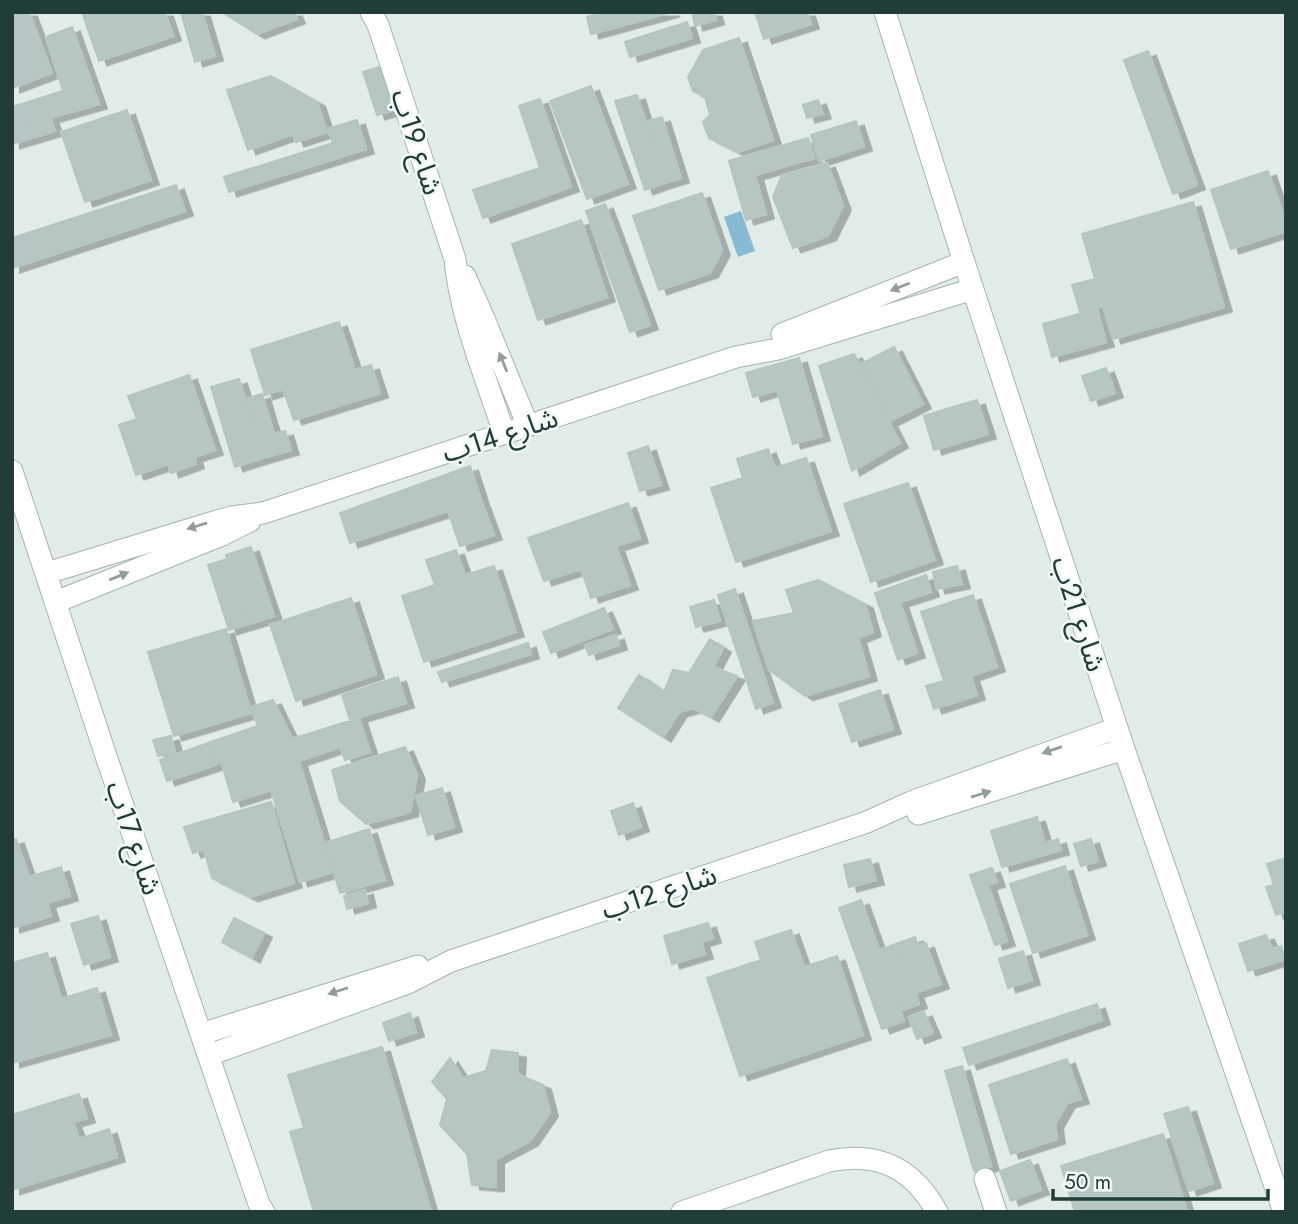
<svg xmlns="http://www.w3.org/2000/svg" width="1298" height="1224" viewBox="0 0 1298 1224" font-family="Jost,'Noto Sans Arabic',sans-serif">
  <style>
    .water { fill: #87bad3 }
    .building { fill: #b6c7c3; stroke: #b3c6c1; stroke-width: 2; filter: url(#shadow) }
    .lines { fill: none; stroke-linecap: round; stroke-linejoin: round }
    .minor-casing { stroke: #a4b4b1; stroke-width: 23 }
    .minor { stroke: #fff; stroke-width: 21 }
    .oneway { fill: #909e9c }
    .labels { text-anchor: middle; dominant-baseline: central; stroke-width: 5; stroke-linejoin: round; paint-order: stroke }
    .street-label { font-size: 28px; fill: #213d3a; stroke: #f2f8f6 }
  </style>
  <defs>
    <filter id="shadow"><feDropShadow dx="8" dy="4.5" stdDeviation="0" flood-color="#0004"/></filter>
  </defs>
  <rect width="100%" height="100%" fill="#e1ece9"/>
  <path class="water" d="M741,211l14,40 -17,6 -14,-40z"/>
  <path class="building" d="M12,12h17l23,61 -40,15z
    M82,12h83l8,24 -74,25z
    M181,12h21l13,44 -20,6z
    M222,12h72l3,7 -40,15z
    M605,12h67l-81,22 -4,-17z
    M692,12h22l2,8 -21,6z
    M766,12h41l4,12 -47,15 -8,-24z
    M687,22l5,16 -62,19 -5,-15z
    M72,27l27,77 -87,25v-22l51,-16 -17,-54z
    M739,38l34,102 -35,12 -29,-14 -6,-16 7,-7 -5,-18 -12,-6 -5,-14 15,-27z
    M1148,51l49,134 -24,9 -49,-134z
    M380,67l14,43 -17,5 -14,-43z
    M271,76l46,26 10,30 -31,10 -3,-8 -45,16 -21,-60z
    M591,86l37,98 -41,15 -37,-98z
    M637,95l28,88 -20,7 -30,-89z
    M540,99l31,88 -88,31 -10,-28 67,-22 -21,-62z
    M818,100l5,14 -16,4 -4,-13z
    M127,110l24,70 -66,22 -24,-70z
    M50,117l5,14 -43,13v-15z
    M662,117l19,61 -16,5 -19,-61z
    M357,120l9,29 -137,43 -5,-15 109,-34 -5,-14z
    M856,121l8,25 -45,15 -8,-26z
    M808,138l6,20 -59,17 11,39 -20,6 -17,-59z
    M827,163l16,43 -15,30 -35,12 -20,-51 9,-22z
    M1268,171l18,52v8l-55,18 -20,-59z
    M176,185l9,26 -173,57v-30z
    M702,193l20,58 -12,22 -51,17 -26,-74z
    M1193,202l31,105 -111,32 -10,-33 -23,6 -8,-27 23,-6 -13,-45z
    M605,204l45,121 -20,7 -44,-121z
    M581,220l26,77 -69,23 -26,-76z
    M1097,309l9,33 -54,15 -9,-33z
    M339,322l16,48 16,-5 9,28 -86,27 -11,-31 -18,6 -14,-45z
    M894,347l29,57 -33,17 -29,-57z
    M854,354l46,89 -48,28 -33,-105z
    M799,358l23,78 -29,8 -16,-54 -24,7 -7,-24z
    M1106,368l9,25 -24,8 -9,-25z
    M189,375l26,75 -21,7 2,7 -25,9 -3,-9 -32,11 -17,-50 18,-6 -9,-23z
    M239,379l24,79 -28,9 -24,-80z
    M262,394l12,40 11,-3 6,19 -28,8 -18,-59z
    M977,400l11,34 -24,7 -11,-34z
    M953,407l11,34 -30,9 -10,-34z
    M648,446l13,39 -21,6 -12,-38z
    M768,449l7,19 31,-10 25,73 -95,31 -25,-74 32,-10 -6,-19z
    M470,466l11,34 -131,43 -10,-30z
    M908,483l27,77 -64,22 -27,-78z
    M481,500l13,35 -34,11 -12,-35z
    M628,503l12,35 -24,8 14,39 -39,13 -10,-29 -37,12 -16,-43z
    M251,547l23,69 -25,8 -23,-69z
    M456,550l9,25 29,-9 22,66 -92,30 -22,-66 33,-11 -9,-25z
    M227,559l22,65 -20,6 -21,-65z
    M957,566l5,18 -25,5 -4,-17z
    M926,575l5,17 -31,10 17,51 -19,7 -23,-67z
    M818,580l47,24 8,28 -15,6 11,38 -64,20 -36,-26 -16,-49 41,-8 -8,-23z
    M735,589l38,114 -17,6 -38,-114z
    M973,595l24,72 -26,9 6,19 -43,14 -8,-23 18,-5 -23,-69z
    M351,598l25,76 -80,27 -26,-76z
    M714,600l6,21 -24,6 -6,-20z
    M604,608l9,21 -62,24 -8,-21z
    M226,629l25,84 -77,23 -26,-84z
    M616,635l3,10 -30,10 -4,-10z
    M710,639l13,9 -10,19 24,9 -26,41 -18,-9 -14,4 -16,25 -45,-29 21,-33 25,17 9,-22 16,3z
    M528,643l3,11 -89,28 -4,-10z
    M398,677l8,26 -56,17 -8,-25z
    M880,690l13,39 -41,13 -13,-38z
    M273,700l19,39 -71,22 -6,4 -7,-22 50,-17 -7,-19z
    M359,718l11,34 -25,8 -5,-13 -41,14 -7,-22z
    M171,736l4,16 -17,4 -5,-16z
    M292,739l41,133 -33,10 -29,-92 -38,12 -12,-41z
    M208,743l7,22 -48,16 -7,-21z
    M405,747l12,28 -7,37 -44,12 -26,-23 -8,-31z
    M442,788l12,39 -26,8 -12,-39z
    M271,802l23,81 -44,14 -38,-19 -8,-28 -11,3 -9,-26z
    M633,803l8,24 -22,8 -8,-24z
    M1037,817l8,26 13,-4 3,11 -59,17 -11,-36z
    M369,829l16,51 -45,13 -15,-50z
    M16,839l13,38 32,-10 9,29 -23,7 4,13 -39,12v-88z
    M1091,839l7,22 -17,5 -7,-22z
    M1286,858v60l-2,-6 -8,3 -10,-28 8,-2 -7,-21z
    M870,859l6,21 -27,7 -5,-22z
    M1065,866l22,69 -54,18 -23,-69z
    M992,868l5,14 -9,3 19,56 -12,4 -25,-70z
    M365,890l3,13 -21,6 -3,-13z
    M861,900l18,50 36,-13 3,9 -17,6 4,9 -12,4 5,13 10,-3 4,9 -19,7 11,30 -22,8 -43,-121z
    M98,916l12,41 -26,8 -13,-41z
    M234,918l30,15 -12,25 -30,-16z
    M708,923l5,15 -12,4 4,12 -33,10 -8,-28z
    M791,930l13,37 33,-11 26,79 -123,41 -33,-98 54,-18 -6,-18z
    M1266,935l6,14 9,-3 4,13 -37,12 -9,-27z
    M926,943l8,23 -36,12 -5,-13 12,-4 -4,-9z
    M1023,951l9,29 -24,8 -9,-29z
    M47,953l14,46 36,-11 14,47 -99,28v-100z
    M934,966l7,18 -26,9 -7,-18z
    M912,984l7,20 -19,7 -7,-20z
    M1097,1004l5,16 -133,45 -6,-17z
    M924,1012l9,21 -16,6 -8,-22z
    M410,1013l6,19 -27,9 -6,-18z
    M382,1047l49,165h-90l-1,-3 -10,3h-16l-24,-80 14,-4 -16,-53z
    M492,1050l26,3 -1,21 26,11 7,27 -20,29 -34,18v28l-24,-2 -5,-31 -27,-29 7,-26 -15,-17 18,-24 13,20 23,-7z
    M1067,1059l14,40 -14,4 -12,21 2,15 -46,15 -22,-69z
    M962,1066l29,100 -17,5 -29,-100z
    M79,1094l8,24 -14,4 6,17 30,-10 8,28 -105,33v-75z
    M1188,1107l25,76 -24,8 -25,-77z
    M1163,1134l24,78h-112l-14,-46z
    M1030,1160l11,30 -30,11 -11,-30z"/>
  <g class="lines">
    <g class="minor-casing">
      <path id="minor" d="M371,12l7,13 77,234c5,58 31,119 49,174
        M885,12l79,250 160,487 160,463
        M465,276l18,40 45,110
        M782,334l182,-72
        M12,471l94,285 153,448 5,8
        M47,573l170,-52 15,-4 31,-4 473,-156 42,-8 195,-60
        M56,602l166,-67 28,-14
        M918,814l206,-65
        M201,1034l217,-68
        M209,1055l199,-72 43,-22 416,-139 44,-20 206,-74
        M985,1179l11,33
        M682,1212l147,-51c49,-10 84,7 108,51"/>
    </g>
    <use href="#minor" class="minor"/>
  </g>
  <defs><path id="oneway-solid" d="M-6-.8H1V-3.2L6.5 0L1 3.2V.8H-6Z" transform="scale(1.75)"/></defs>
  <g class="oneway">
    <use href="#oneway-solid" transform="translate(900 287) rotate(158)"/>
    <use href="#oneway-solid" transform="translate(503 362) rotate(-112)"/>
    <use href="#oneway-solid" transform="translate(197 526) rotate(163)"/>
    <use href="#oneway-solid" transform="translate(119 576) rotate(-22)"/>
    <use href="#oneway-solid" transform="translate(1052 750) rotate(161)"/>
    <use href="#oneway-solid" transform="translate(981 794) rotate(-17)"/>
    <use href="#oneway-solid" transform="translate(338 991) rotate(162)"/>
  </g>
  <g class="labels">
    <g class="street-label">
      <text transform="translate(417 142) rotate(72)">شاع 19ب</text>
      <text transform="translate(500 435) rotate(-18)">شارع 14ب</text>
      <text transform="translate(1079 614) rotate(72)">شارع 21ب</text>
      <text transform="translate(134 838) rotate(71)">شارع 17ب</text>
      <text transform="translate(659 892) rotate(-18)">شارع 12ب</text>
    </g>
  </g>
  <rect width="1298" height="1224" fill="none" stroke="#213d3a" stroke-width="28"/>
  <path d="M1053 1189v10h215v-10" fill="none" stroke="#213d3a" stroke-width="3.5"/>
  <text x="1064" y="1189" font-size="21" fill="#213d3a" stroke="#f2f8f6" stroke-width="5" paint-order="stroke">50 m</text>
</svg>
